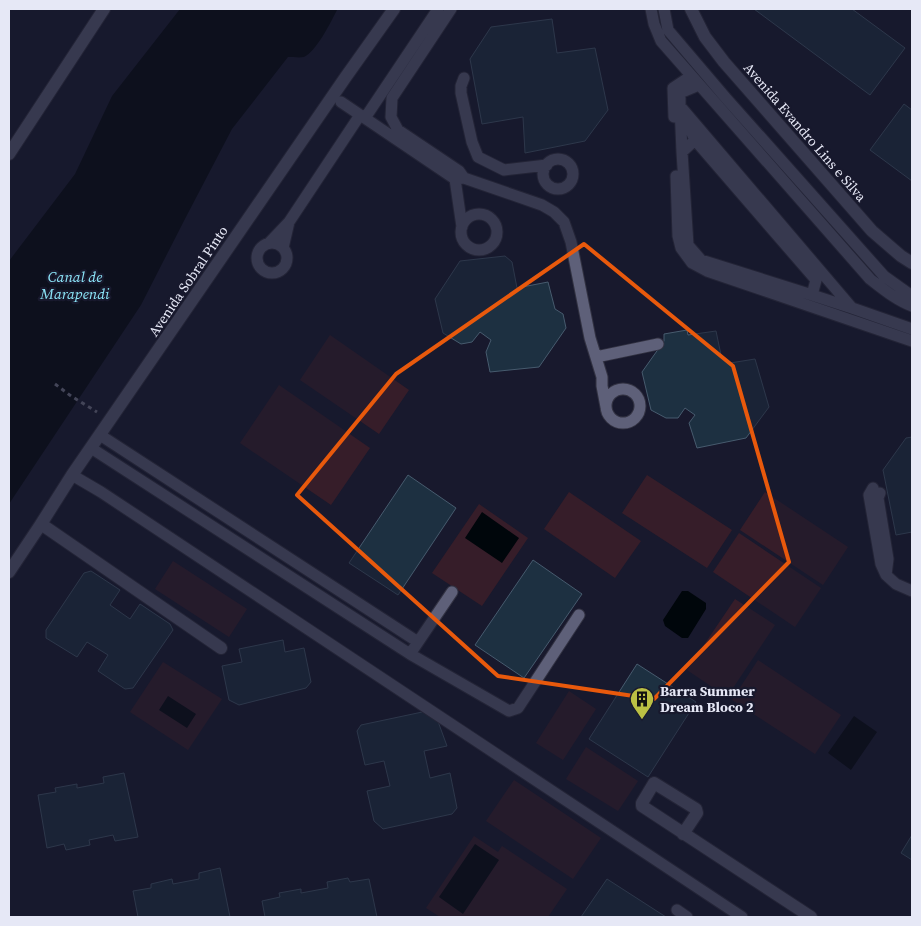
<svg xmlns="http://www.w3.org/2000/svg" width="921" height="926" viewBox="0 0 921 926" font-family="'Source Serif 4',serif">
  <style>
    .green { fill: #361d29 }
    .water { fill: #00060b }
    .building { fill: #1d3041; stroke: #475b6e }
    .lines { fill: none; stroke-linecap: round; stroke-linejoin: round }
    .lane-casing { stroke: #323242; stroke-width: 13 }
    .street-casing { stroke: #323242; stroke-width: 14 }
    .secondary-casing { stroke: #323242; stroke-width: 14 }
    .path { stroke: #797a8c; stroke-width: 3; stroke-dasharray: 4 4; stroke-linecap: butt }
    .lane { stroke: #5e6079; stroke-width: 11 }
    .street { stroke: #5e6079; stroke-width: 12 }
    .secondary { stroke: #5e6079; stroke-width: 12 }
    .marked { fill: none; stroke: #e8590c; stroke-width: 4; stroke-linejoin: round }
    .labels { text-anchor: middle; dominant-baseline: central; stroke-width: 4.5; stroke-linejoin: round; paint-order: stroke }
    .street-label { font-size: 14px; fill: #e6e8f6; stroke: #18192d }
    .poi-label { font-size: 14px; font-weight: bold; fill: #e6e8f6; stroke: #18192d; text-anchor: start }
    .water-label { font-size: 15px; font-style: italic; fill: #8ce5f8; stroke: #18192d }
  </style>
  <rect width="100%" height="100%" fill="#18192d"/>
  <path class="green" d="M330,335l79,55 -30,44 -79,-54z
    M279,385l91,63 -39,57 -91,-62z
    M647,475l85,55 -25,38 -85,-55z
    M569,492l72,49 -26,37 -71,-49z
    M765,492l83,55 -25,38 -83,-55z
    M479,504l49,34 -46,68 -50,-33z
    M739,533l82,55 -26,39 -82,-55z
    M173,561l74,48 -18,28 -74,-48z
    M735,599l40,26 -48,72 -40,-27z
    M758,660l83,55 -26,39 -83,-54z
    M163,662l59,37 -34,51 -58,-38z
    M569,691l27,18 -33,51 -27,-17z
    M586,747l52,34 -20,30 -52,-32z
    M514,780l87,58 -28,41 -87,-58z
    M474,836l24,16 4,-6 65,43 -19,28h-108l-14,-9z"/>
  <path class="water" d="M180,9h155l2,1c-6,12 -21,42 -33,47 -4,1 -12,0 -16,0l-56,72 -46,88 -45,88 -132,199v-243l66,-87 37,-78z
    M482,512l37,26 -17,25 -37,-25z
    M682,591h6l18,12v6l-18,29h-6l-17,-12 -2,-6z
    M168,696l28,18 -9,14 -28,-18z
    M854,716l23,16 -26,38 -23,-17z
    M475,844l24,16 -36,54 -24,-17z"/>
  <path class="building" d="M754,9h98l53,39 -35,47z
    M552,19l5,34 38,-5 13,62 -23,31 -60,12 -2,-36 -41,7 -12,-65 21,-32z
    M904,104l8,6v71l-42,-31z
    M505,256l7,6 5,26 31,-6 7,27 8,5 3,14 -27,39 -49,5 -4,-20 5,-12 -11,-8 -8,10 -11,2 -18,-11 -8,-34 25,-38z
    M687,330l1,5 28,-4 5,24 9,8 25,-4 14,48 -23,31 -49,10 -8,-25 6,-8 -10,-7 -7,10h-12l-15,-8 -9,-38 22,-31v-7z
    M912,437v95l-16,3 -13,-65 23,-32z
    M408,475l48,33 -58,87 -49,-32z
    M533,560l49,34 -58,84 -49,-33z
    M91,571l29,19 -10,15 20,14 10,-15 30,20 3,6 -40,58 -8,1 -27,-18 10,-16 -21,-13 -10,15 -31,-19v-8l38,-57z
    M283,640l2,12 19,-4 7,34 -5,6 -67,17 -10,-5 -7,-34 20,-4 -3,-13z
    M637,664l59,38 -48,75 -59,-38z
    M427,711l9,5 11,30 -23,5 6,27 20,-5 7,35 -5,6 -69,15 -9,-8 -7,-30 23,-5 -6,-25 -19,4 -8,-34 4,-6z
    M124,773l14,64 -23,4 -2,-6 -24,5 1,5 -24,5 -2,-6 -17,4 -9,-53 18,-3 -1,-4 22,-4v4l27,-5 -1,-6z
    M912,835v25l-11,-7z
    M220,868l10,49h-92l-5,-26 18,-3v-4l21,-5 1,5 26,-5v-6z
    M348,878l2,4 19,-3 8,38h-112l-3,-16 18,-4 -1,-4 22,-4v4l27,-5 -1,-6z
    M607,879l59,38h-85z"/>
  <g class="lines">
    <g class="lane-casing">
      <path id="lane" d="M451,9l-59,89 -1,19 7,13 61,41 5,7
        M651,9l3,15 7,17 209,238c13,10 26,21 42,27
        M664,9l4,21 57,67 159,179 28,20
        M464,78l-3,8v7l11,49 6,15 26,13 43,-5
        M699,85l-19,8v13l172,202
        M341,102l114,77 9,-1 78,27 12,7 10,10 7,20 19,96 12,39v9l4,21
        M674,117l-1,-29 18,-12
        M365,118l73,-109
        M682,152l-2,-46 15,34 121,140 -4,15 -111,-35 -13,-15 -6,-93 13,-12
        M543 174a15 15 0 1 1 30 0a15 15 0 1 1-30 0Z
        M676,176l2,60 3,12 11,15 15,8 205,70
        M455,179l7,48
        M461 232a18 18 0 1 1 36 0a18 18 0 1 1-36 0Z
        M289,222l71,-107
        M257 258a15 15 0 1 1 30 0a15 15 0 1 1-30 0Z
        M269,243l20,-21 -6,26
        M812,295l40,13 60,21
        M596,357l62,-13
        M606 406a17 17 0 1 1 34 0a17 17 0 1 1-34 0Z
        M100,435l318,207
        M91,448l319,206 42,-62
        M72,475l29,17 641,425
        M873,488l-4,7 12,69 5,11 2,-16 -10,-61 2,-5
        M886,575l10,9 16,7
        M410,654l99,57 9,-3 61,-93
        M677,910l10,7"/>
    </g>
    <g class="street-casing">
      <path id="street" d="M41,524l180,124
        M9,572l32,-48 31,-49 273,-397 49,-69
        M683,834l14,-21 -1,-4 -42,-26 -12,20v3l169,111"/>
    </g>
    <g class="secondary-casing">
      <path id="secondary" d="M691,9l14,28 19,25 148,169 29,25 11,7
        M9,154l95,-145"/>
    </g>
    <path class="path" d="M55,384l16,12 26,16"/>
    <use href="#lane" class="lane"/>
    <use href="#street" class="street"/>
    <use href="#secondary" class="secondary"/>
  </g>
  <path d="M0 0H921V926H0ZM584,244l149,122 56,196 -135,137 -156,-23 -201,-181 99,-121z" fill="#18192d" fill-opacity=".55" fill-rule="evenodd"/>
  <path class="marked" d="M584,244l149,122 56,196 -135,137 -156,-23 -201,-181 99,-121z"/>
  <defs>
    <g id="building-pin" transform="scale(1.25)"><path d="M0 17L-7.5 6A9.5 9.5 0 1 1 7.5 6Z" fill="#bbc044" stroke="#18192d"/><path d="M-4-6H4V6H1V3H-1V6H-4ZM-2.5-4.3h1.7v1.8h-1.7ZM.8-4.3h1.7v1.8H.8ZM-2.5-1h1.7V.8h-1.7ZM.8-1h1.7V.8H.8Z" fill="#111"/></g>
  </defs>
  <g fill-rule="evenodd">
    <use href="#building-pin" x="642" y="699"/>
  </g>
  <g class="labels">
    <g class="street-label">
      <text transform="translate(805 132) rotate(49)">Avenida Evandro Lins e Silva</text>
      <text transform="translate(188 281) rotate(-56)">Avenida Sobral Pinto</text>
    </g>
    <g class="poi-label">
      <text x="660" y="691">Barra Summer<tspan x="660" dy="16">Dream Bloco 2</tspan></text>
    </g>
    <g class="water-label">
      <text x="75" y="276">Canal de<tspan x="75" dy="17">Marapendi</tspan></text>
    </g>
  </g>
  <rect width="921" height="926" fill="none" stroke="#e6e8f6" stroke-width="20"/>
</svg>
